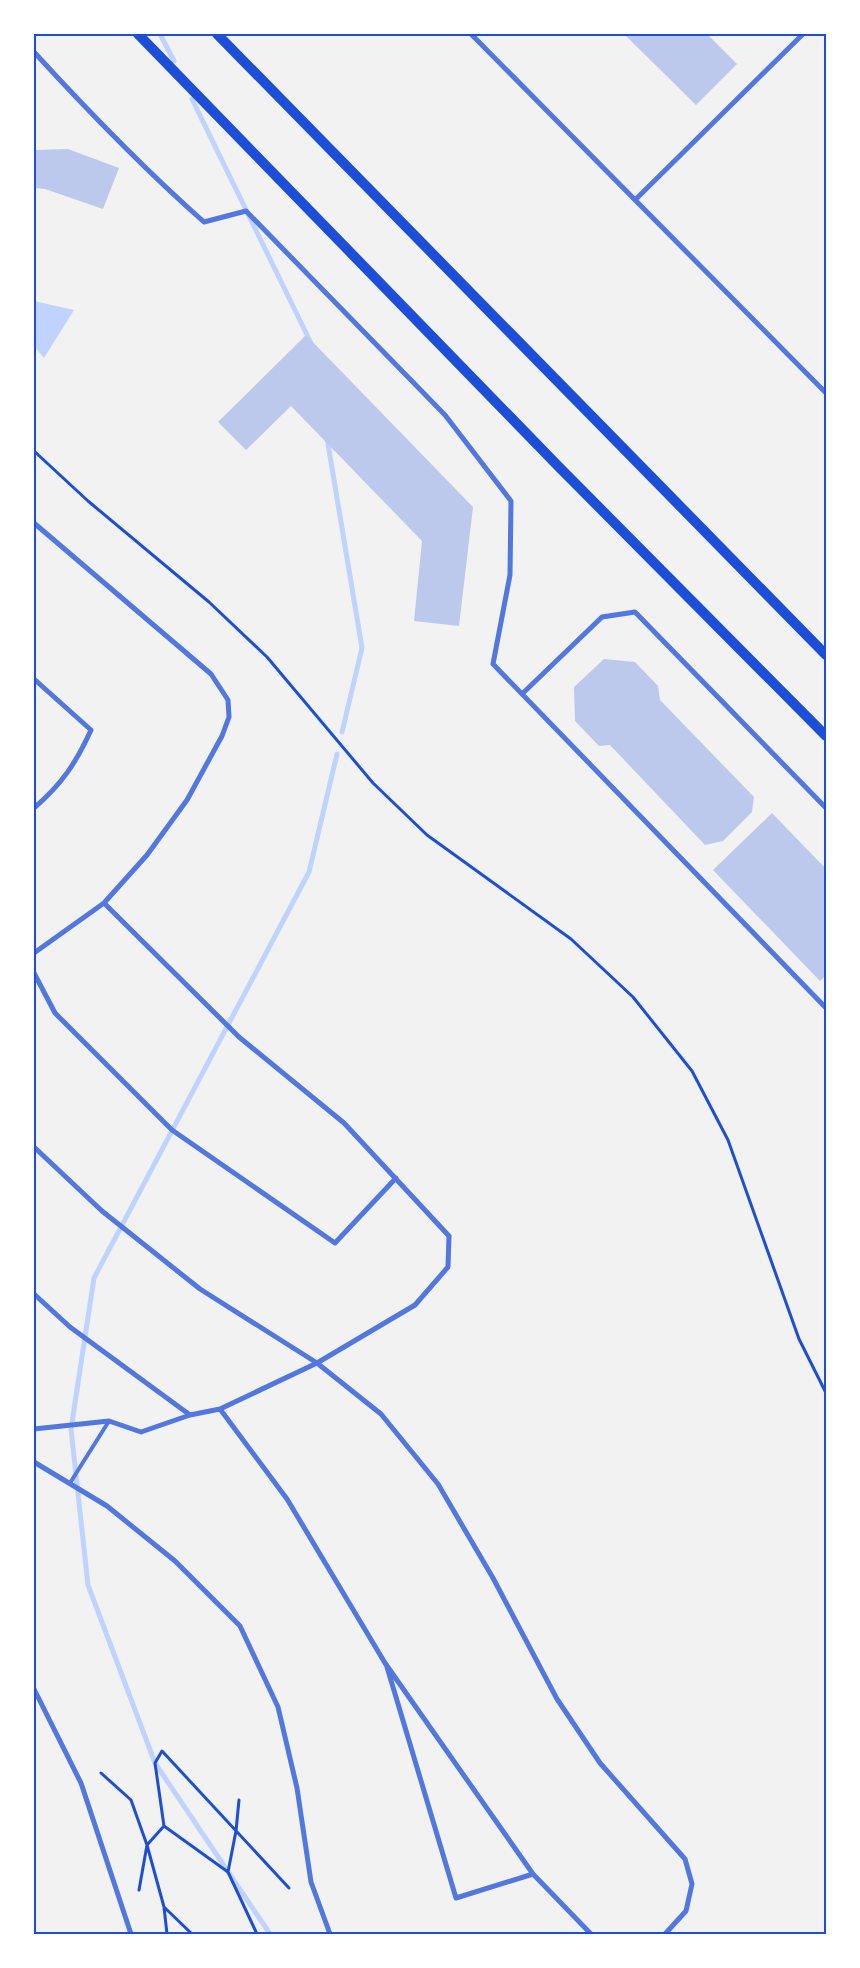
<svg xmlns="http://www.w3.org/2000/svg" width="860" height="1968" viewBox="0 0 860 1968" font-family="Poppins,sans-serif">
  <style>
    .water { fill: #bfd3fe }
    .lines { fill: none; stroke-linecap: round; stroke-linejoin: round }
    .stream { stroke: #bfd3fe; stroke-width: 5 }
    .building { fill: #bdc9ec }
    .path { stroke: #1d4ed8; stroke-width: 3 }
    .service { stroke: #5277de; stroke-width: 4 }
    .minor { stroke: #5277de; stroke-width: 5 }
    .secondary { stroke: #1d4ed8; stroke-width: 10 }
    .neatline { fill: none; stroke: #1d4ed8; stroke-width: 2 }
  </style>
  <rect width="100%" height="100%" fill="#f2f2f2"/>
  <path class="water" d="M34,301l40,9 -30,48 -10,-12z"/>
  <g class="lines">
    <path class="stream" d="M160,34l14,27
      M192,99l119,244
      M327,438l35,210 -20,84
      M270,1934l-115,-171 -67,-178 -17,-156 23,-151 215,-406 28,-118"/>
  </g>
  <path class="building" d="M624,34h83l30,30 -41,41z
    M68,149l51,19 -16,41 -58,-20 -11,-1v-38z
    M306,335l167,172 -14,119 -45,-5 8,-80 -131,-135 -45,44 -28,-28z
    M604,659l31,3 23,24 2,14 94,97 -2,15 -29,29 -18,4 -95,-100 -11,1 -24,-25 -1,-34z
    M772,813l54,56v106l-6,6 -107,-111z"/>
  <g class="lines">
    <path class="path" d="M34,451l54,50 121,101 58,55 106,126 54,52 144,104 62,58 59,74 36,69 71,199 27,54
      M101,1773l30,27 16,45 -8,45
      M239,1800l-3,31 -8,41 29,62
      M164,1826l64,46
      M164,1907l28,27
      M167,1934l-3,-27 -17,-62 17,-19 -9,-63 7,-12 127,137"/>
    <path class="service" d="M70,1483l39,-62"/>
    <path class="minor" d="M471,34l355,359
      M34,52c54,59 110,117 170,170l42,-11 199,204 66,86 -1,74 -17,89 333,344
      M635,200l168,-166
      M34,523l177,151 17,26 1,17 -7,19 -35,64 -40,55 -43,48 -70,50
      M34,679l57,51c-15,33 -29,54 -57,78
      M522,694l80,-77 33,-5 191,196
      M34,973l21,40 117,117 163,113 61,-65
      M34,1147l68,64 98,78 117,74 64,51 57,70 55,94 64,121 43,64 85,96 7,25 -6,27 -21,23
      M34,1294l36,33 120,88
      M220,1409l67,90 98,164 148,211 58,60
      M34,1429l75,-8 32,11 49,-17 30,-6 97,-46 98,-58 33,-38 1,-31 -105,-113 -105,-86 -135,-134
      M34,1462l73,44 68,55 65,65 38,81 19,81 14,94 19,52
      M387,1667l69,231 77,-24
      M34,1689l47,94 50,151"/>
    <path class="secondary" d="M138,34l421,433 267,269
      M217,34l609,621"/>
  </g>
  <rect width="860" height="1968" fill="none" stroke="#ffffff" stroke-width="70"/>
  <rect x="35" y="35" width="790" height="1898" class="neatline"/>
</svg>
